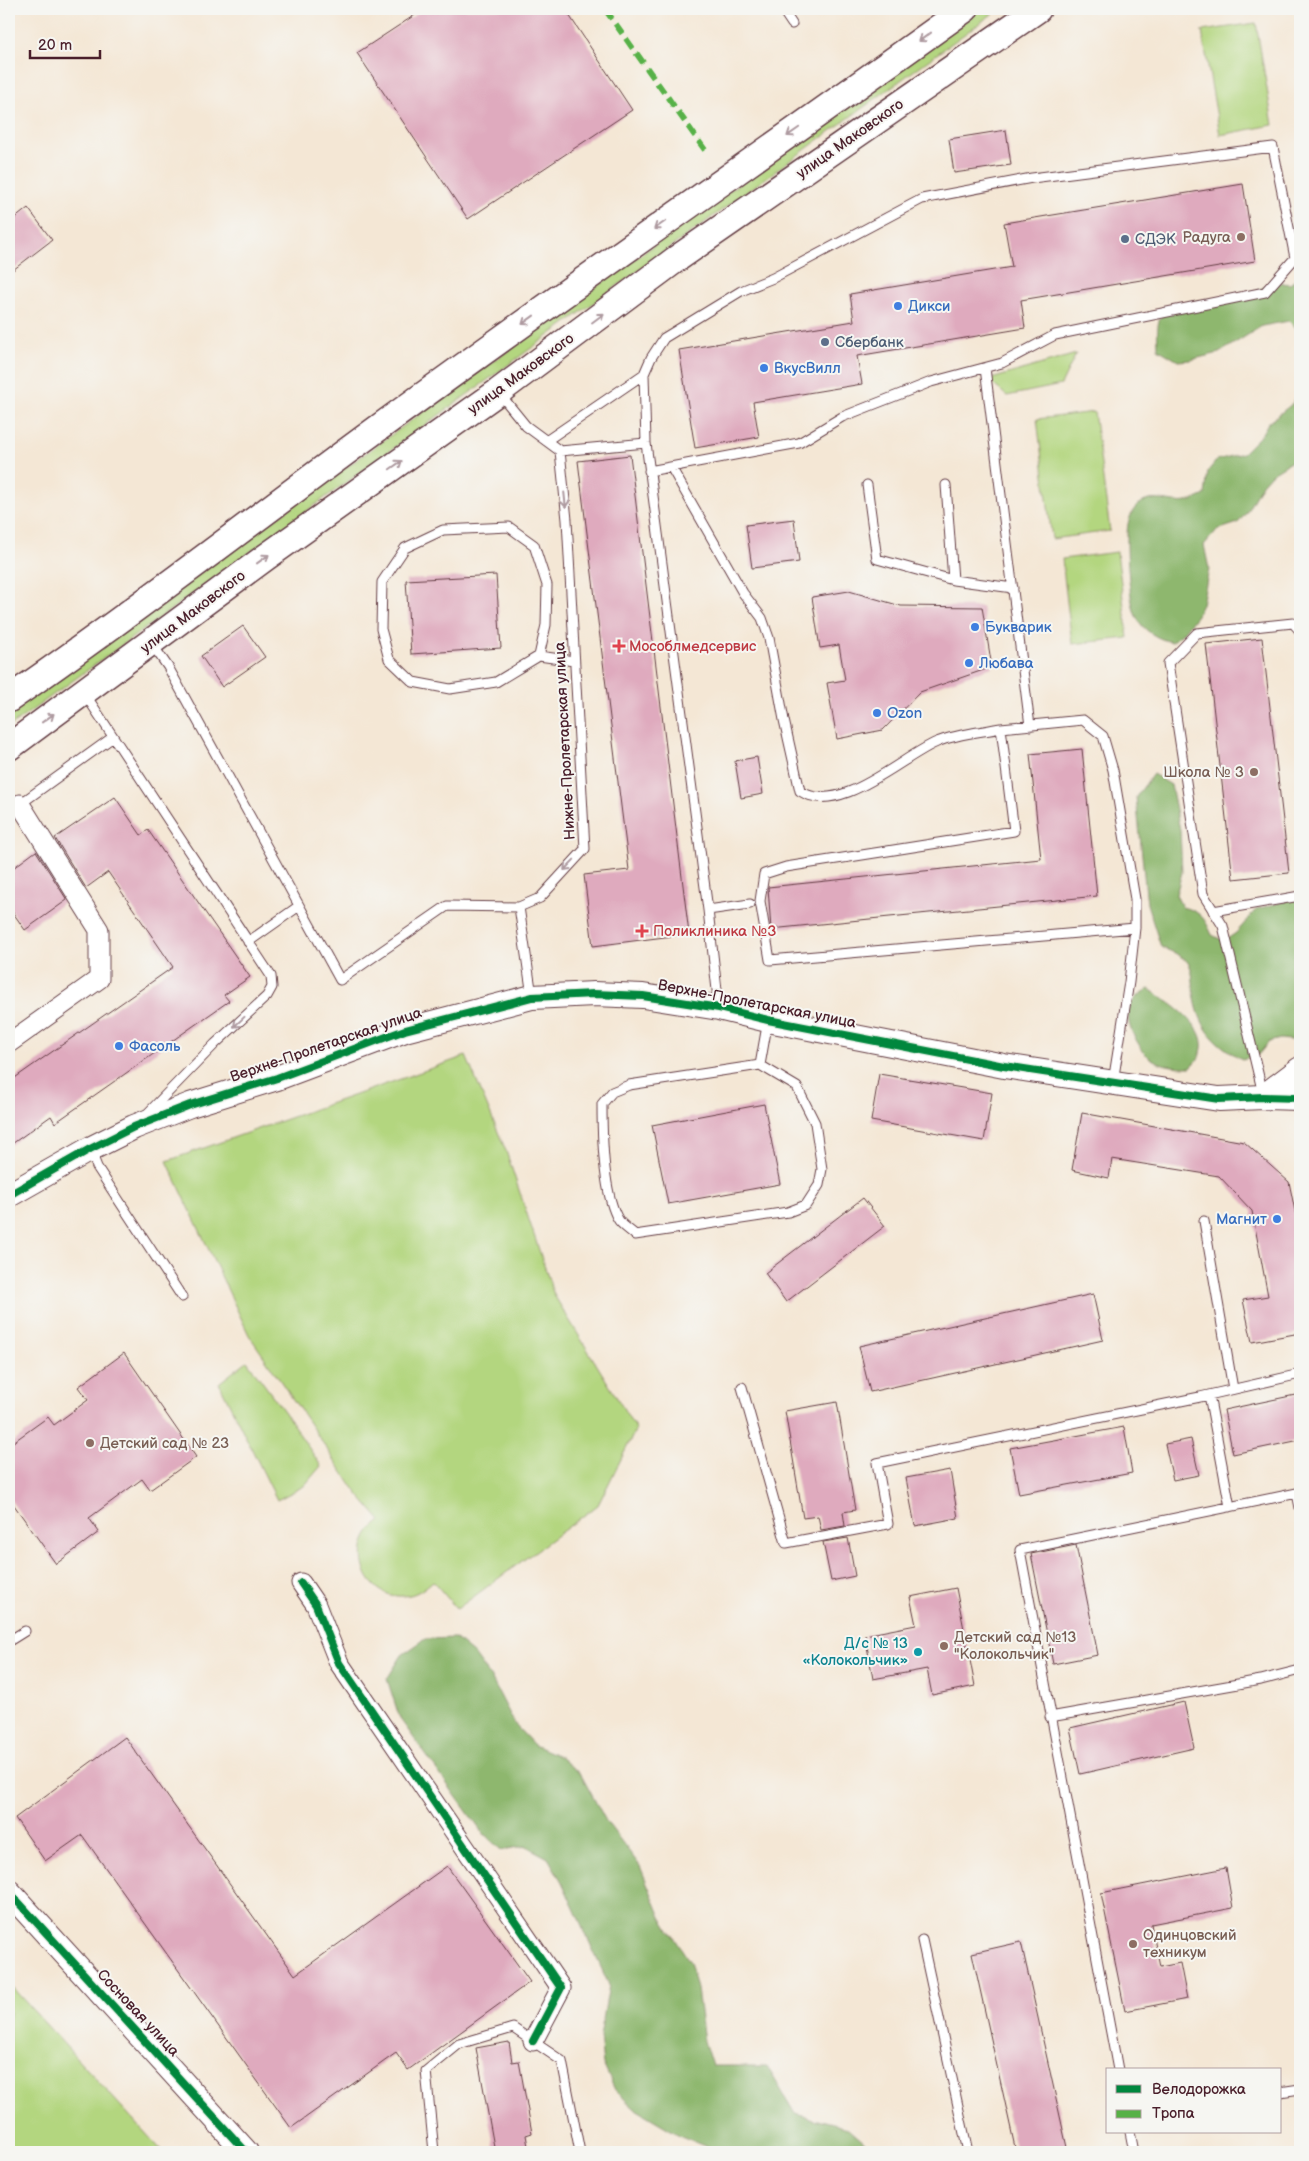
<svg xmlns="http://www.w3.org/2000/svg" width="1309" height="2161" viewBox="0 0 1309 2161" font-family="'Balsamiq Sans',sans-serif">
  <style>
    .green { fill: #b3d67f; stroke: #7e7a55 }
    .forest { fill: #8eb76e; stroke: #6c6b4c }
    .building { fill: #dfaabe }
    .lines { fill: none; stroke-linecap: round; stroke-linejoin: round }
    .service-casing { stroke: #643d44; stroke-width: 11 }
    .minor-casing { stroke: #643d44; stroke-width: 21 }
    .tertiary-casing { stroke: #643d44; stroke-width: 26 }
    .secondary-casing { stroke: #643d44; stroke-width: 29 }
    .service { stroke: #fff; stroke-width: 9 }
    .minor { stroke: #fff; stroke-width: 19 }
    .tertiary { stroke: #fff; stroke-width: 24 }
    .secondary { stroke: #fff; stroke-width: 26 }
    .quiet { stroke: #57b146; stroke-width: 6; stroke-dasharray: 12 6; stroke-linecap: butt }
    .cycleway-casing { stroke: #f6f6f2; stroke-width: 11 }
    .cycleway { stroke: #00873e; stroke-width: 8 }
    .oneway { stroke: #ae9aa0 }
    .education-dot { fill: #8d6e63; stroke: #f6f6f2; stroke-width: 2 }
    .service-dot { fill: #5c6f8a; stroke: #f6f6f2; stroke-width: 2 }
    .shop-dot { fill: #3f7fe0; stroke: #f6f6f2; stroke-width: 2 }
    .health-dot { fill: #e0444e; stroke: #f6f6f2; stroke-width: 2 }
    .culture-dot { fill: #0f9aa8; stroke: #f6f6f2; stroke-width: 2 }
    .labels { text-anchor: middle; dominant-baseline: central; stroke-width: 4; stroke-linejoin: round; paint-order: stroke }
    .street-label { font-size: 15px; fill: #4a1f2b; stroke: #f6f6f2 }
    .education-label { font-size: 15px; fill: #785e54; stroke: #f6f6f2; text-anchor: start }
    .service-label { font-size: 15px; fill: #4e5e75; stroke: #f6f6f2; text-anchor: start }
    .shop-label { font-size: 15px; fill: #366cbe; stroke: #f6f6f2; text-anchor: start }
    .health-label { font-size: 15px; fill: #be3a42; stroke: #f6f6f2; text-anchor: start }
    .culture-label { font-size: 15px; fill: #0d838f; stroke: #f6f6f2; text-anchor: end }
  </style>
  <rect width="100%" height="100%" fill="#f6f6f2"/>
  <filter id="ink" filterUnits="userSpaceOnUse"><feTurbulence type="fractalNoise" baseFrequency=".02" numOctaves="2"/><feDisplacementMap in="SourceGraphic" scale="10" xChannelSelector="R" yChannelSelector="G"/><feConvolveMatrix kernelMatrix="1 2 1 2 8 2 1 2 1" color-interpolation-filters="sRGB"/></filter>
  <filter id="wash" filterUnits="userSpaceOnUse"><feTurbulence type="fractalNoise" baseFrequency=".0096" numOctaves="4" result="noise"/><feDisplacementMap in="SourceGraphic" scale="20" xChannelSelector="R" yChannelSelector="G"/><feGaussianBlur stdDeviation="1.12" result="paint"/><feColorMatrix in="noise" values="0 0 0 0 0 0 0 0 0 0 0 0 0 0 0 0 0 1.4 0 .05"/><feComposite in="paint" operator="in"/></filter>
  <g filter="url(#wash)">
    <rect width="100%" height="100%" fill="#f4e7d5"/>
    <path class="green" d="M981,9h18l-990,718v-16z
      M1256,23l17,102 -53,10 -18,-104z
      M1076,354l-15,31 -54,11 -19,-16z
      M1094,412l16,119 -58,8 -15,-120z
      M1117,552l11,86 -56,6 -10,-85z
      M466,1056l40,95 48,144 82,134 -38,76 -141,104 -24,-28c-7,6 -14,12 -23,14 -44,10 -66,-49 -29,-74l-24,-28 -108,-158 -82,-174z
      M247,1361l39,53 35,52 -17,20 -27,14 -58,-117z
      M9,1984l153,167 1,1h-154z"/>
    <path class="forest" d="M1300,276v57l-11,-12 -27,5 -43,27 -29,7 -12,1 -20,-12c0,-12 -3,-28 6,-37 17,-15 57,-10 79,-16 19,-5 25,-16 47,-12z
      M1300,392v64l-29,18 -9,10 -16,29 -8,10 -21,7 -13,15 5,24 -7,35 -5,11 -15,19 -10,8c-15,-3 -30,-12 -36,-26 -7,-13 -11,-76 -8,-92 1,-5 4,-13 8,-17 16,-15 33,-2 51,-5 6,-1 13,-5 18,-7l3,-24 9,-11 26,-7 18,-18 7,-12 24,-19z
      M1153,774l18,11 9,45 2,42 -6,23 6,12c19,5 22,10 30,28l12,6 12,-8 21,-24 43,-12v144l-20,-2 -11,3 -11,13 -16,4c-30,-16 -43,-33 -48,-66 -1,-8 -1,-20 -4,-27 -5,-11 -19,-14 -29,-19l-14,-43 -11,-107z
      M1149,989c24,16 76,46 42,78 -16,0 -28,-1 -41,-9 -5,-3 -9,-10 -12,-15 -14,-22 -15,-41 11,-54z
      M455,1638l19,16 16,22 26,50 18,19 25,11 22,19 25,46 34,45 21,51 29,45 7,27 7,52 8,25h55l28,48 53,14 27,24h-155l-39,-16 -47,-28 -19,-18 -12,-26 -3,-27 9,-52 -47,-103 -14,-24 -22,-12 -25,4 -20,-19 -81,-112 -13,-40 15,-24 23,-16z"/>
    <g id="blocks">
      <path class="building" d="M424,9h141l67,101 -164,109 -111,-166z
        M1006,130l5,35 -57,8 -5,-34z
        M1243,184l12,77 -234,39 4,28 -168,28 5,28 -109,18 6,35 -64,11 -16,-98 175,-29 -4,-27 162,-27 -8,-44z
        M28,208l24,32 -43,33v-50z
        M630,455l59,479 -96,12 -9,-71 45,-5 -51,-409z
        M794,519l5,43 -47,6 -6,-43z
        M496,575l5,73 -90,6 -5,-74z
        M849,591l52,15 81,1 10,60 -72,25 -37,38 -46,9 -10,-56 18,-3 -6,-35 -19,3 -8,-51z
        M243,626l22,31 -43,30 -21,-31z
        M1262,638l27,235 -56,6 -27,-235z
        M1082,749l15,147 -326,33 -3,-42 273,-28 -11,-105z
        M757,757l6,37 -22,4 -6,-37z
        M115,797l26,38 7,-5 102,147 -26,18 5,6 -174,122 -4,-7 -42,30v-64l164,-115 -65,-95 -22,16 -31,-50z
        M36,851l31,49 -42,30 -16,-23v-36z
        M879,1074l113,19 -8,48 -113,-20z
        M764,1104l16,80 -112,20 -16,-79z
        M1082,1113l162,29 45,40 11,54v97l-48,9 -9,-42 25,-4 -16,-85 -33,-35 -107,-17 -3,19 -37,-8z
        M863,1198l22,28 -99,76 -21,-29z
        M1093,1294l10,46 -233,52 -11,-46z
        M124,1353l72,104 -46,33 -8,-11 -53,39 10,14 -43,32 -47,-66v-53l39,-28 6,8 34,-25 -10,-13z
        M1300,1394v46l-67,14 -9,-44z
        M837,1402l18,108 -12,2 2,14 -24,4 -3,-14 -15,2 -18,-107z
        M1124,1427l8,46 -113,21 -9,-46z
        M1191,1439l8,36 -26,5 -8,-36z
        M950,1470l8,48 -43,8 -9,-48z
        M848,1538l7,38 -24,5 -8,-39z
        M1076,1545l22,110 -45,9 -22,-110z
        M956,1588l19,98 -43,9 -5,-26 -54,10 -8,-44 51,-10 -6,-28z
        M1184,1702l10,46 -114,26 -10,-46z
        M125,1737l170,238 152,-109 83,116 -122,88 -12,-17 -105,75 -209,-293 -37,26 -30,-43z
        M1226,1868l7,40 -82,16 9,43 20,-4 7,36 -62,12 -24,-118z
        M1021,1942l47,210h-52l-44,-199z
        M509,2042l3,20 7,-1 13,72 -6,2 3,17h-34l-19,-104z"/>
    </g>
  </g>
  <g filter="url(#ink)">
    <use href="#blocks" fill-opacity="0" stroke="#643d44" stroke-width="1"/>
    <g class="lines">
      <g class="service-casing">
        <path id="service" d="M782,9l10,15
          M985,368l45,358
          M500,394l26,32 34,25 86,-8
          M546,441l98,-67
          M671,467l72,126 19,25 7,20 15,82 16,71c40,26 101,-34 137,-49 19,-8 44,-10 64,-14
          M649,471l150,-28 43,-26 89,-35 71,-19 53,-28 210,-43 30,-34 5,-4
          M867,485l10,74 76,21 60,8
          M946,485l7,95
          M152,644l16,23 172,313 107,-74 72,1 21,-9 45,-49 -18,-329 -7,-69
          M539,656l-43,26 -46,7 -37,-7 -24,-23 -8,-30 1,-47 23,-34 38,-18 66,-3 25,18 13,40 -1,40 -7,31 35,5
          M85,694l186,282 1,11 -5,9 -52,48 -68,70
          M9,812l104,-75
          M519,907l13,89
          M708,910l42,-6
          M1213,911l87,-15
          M248,942l51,-36
          M719,1008l-11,-98 -62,-467 -2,-69 7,-16 13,-20 77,-47 32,-13 149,-79 110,-21 241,-31 22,111
          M760,1065l37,22 18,36 7,46 -3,16 -13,20 -18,7 -153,23c-5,-5 -14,-10 -17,-16 -15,-26 -16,-85 -16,-115l10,-12 17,-7z
          M760,1065l8,-45
          M1113,1082l16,-100 6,-54v-29l-22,-129 -10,-34 -20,-16 -82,8 13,103 -228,36 -22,7 -4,27 10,59 365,-32
          M1263,1094l-40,-168 -20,-32 -35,-231 29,-30 96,-10 7,8
          M90,1149l7,18 85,130
          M1204,1221l29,168
          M742,1387l44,156 102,-19 -11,-61 323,-66 100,-23
          M1209,1395l21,112
          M9,1641l16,-10
          M1050,1717l211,-37 39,-10
          M922,1940l46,212
          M1118,2070l-98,-520 277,-57 3,15
          M1280,2092l20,-3
          M1130,2132l4,20
          M434,2152l-8,-81 33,-27 54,-16 49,33 18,91"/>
      </g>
      <g class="minor-casing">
        <path id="minor" d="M9,1043l90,-64v-49l-79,-126
          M301,1583l15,22 23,58 222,325 -28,53"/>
      </g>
      <g class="tertiary-casing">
        <path id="tertiary" d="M1263,1097l37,-28
          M9,1195l81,-46 44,-22 56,-22 87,-27 128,-48 127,-33 62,-3 49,2 76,12 49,12 236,46 215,33 44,-2 37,1
          M9,1892l237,260"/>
      </g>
      <g class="secondary-casing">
        <path id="secondary" d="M9,699c125,-86 245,-180 368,-270 194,-142 392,-279 588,-420
          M9,747l257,-190 232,-165 177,-132 363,-251"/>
      </g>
      <use href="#service" class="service"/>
      <use href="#minor" class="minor"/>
      <use href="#tertiary" class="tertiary"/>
      <use href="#secondary" class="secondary"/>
      <path class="quiet" d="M605,9l100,141"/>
      <g class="cycleway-casing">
        <path id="cycleway" d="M9,1195l81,-46 44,-22 56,-22 87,-27 128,-48 127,-33 62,-3 49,2 76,12 49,12 236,46 215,33 44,-2 37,1
          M301,1583l15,22 23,58 222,325 -28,53
          M9,1892l237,260"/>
      </g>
      <use href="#cycleway" class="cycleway"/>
    </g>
    <defs><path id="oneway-shaft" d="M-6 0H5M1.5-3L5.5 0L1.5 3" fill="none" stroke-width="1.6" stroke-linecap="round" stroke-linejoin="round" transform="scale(1.25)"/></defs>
    <g class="oneway">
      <use href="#oneway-shaft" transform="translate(925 37) rotate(144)"/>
      <use href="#oneway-shaft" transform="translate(793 132) rotate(145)"/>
      <use href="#oneway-shaft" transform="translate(660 225) rotate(145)"/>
      <use href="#oneway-shaft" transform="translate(598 318) rotate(-37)"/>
      <use href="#oneway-shaft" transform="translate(528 320) rotate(144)"/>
      <use href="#oneway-shaft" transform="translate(396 465) rotate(-35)"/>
      <use href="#oneway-shaft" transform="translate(565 500) rotate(84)"/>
      <use href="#oneway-shaft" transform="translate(263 559) rotate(-36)"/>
      <use href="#oneway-shaft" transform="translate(48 718) rotate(-36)"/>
      <use href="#oneway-shaft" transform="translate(569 865) rotate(134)"/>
      <use href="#oneway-shaft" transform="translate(239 1022) rotate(137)"/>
    </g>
  </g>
  <g class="education-dot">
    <circle cx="1241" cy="237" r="5"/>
    <circle cx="1254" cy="772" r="5"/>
    <circle cx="90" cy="1443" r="5"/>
    <circle cx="944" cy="1646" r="5"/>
    <circle cx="1133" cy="1944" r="5"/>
  </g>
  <g class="service-dot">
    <circle cx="1125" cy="239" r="5"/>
    <circle cx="825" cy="342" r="5"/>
  </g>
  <g class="shop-dot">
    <circle cx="898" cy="306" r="5"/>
    <circle cx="764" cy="368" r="5"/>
    <circle cx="975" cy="627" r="5"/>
    <circle cx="969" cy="663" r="5"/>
    <circle cx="877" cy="713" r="5"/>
    <circle cx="119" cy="1046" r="5"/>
    <circle cx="1277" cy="1219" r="5"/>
  </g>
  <g class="health-dot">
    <path d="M616.5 638.5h5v5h5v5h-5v5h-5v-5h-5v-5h5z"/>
    <path d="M639.5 923.5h5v5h5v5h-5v5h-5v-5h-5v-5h5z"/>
  </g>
  <circle class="culture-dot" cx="918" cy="1652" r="5"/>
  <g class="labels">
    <g class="street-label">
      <text transform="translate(850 139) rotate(-35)">улица Маковского</text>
      <text transform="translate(521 374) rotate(-36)">улица Маковского</text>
      <text transform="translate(193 612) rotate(-37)">улица Маковского</text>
      <text transform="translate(565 741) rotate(-93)">Нижне-Пролетарская улица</text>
      <text transform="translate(757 1004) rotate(11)">Верхне-Пролетарская улица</text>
      <text transform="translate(326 1045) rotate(-19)">Верхне-Пролетарская улица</text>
      <text transform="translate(138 2013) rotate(47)">Сосновая улица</text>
    </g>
    <g class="education-label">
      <text x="1231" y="237" text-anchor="end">Радуга</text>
      <text x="1244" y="772" text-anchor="end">Школа № 3</text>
      <text x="100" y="1443">Детский сад № 23</text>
      <text x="954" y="1637">Детский сад №13<tspan x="954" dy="17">"Колокольчик"</tspan></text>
      <text x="1143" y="1935">Одинцовский<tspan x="1143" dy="17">техникум</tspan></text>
    </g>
    <g class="service-label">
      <text x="1135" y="239">СДЭК</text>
      <text x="835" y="342">Сбербанк</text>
    </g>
    <g class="shop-label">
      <text x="908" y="306">Дикси</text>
      <text x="774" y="368">ВкусВилл</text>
      <text x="985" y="627">Букварик</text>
      <text x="979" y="663">Любава</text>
      <text x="887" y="713">Ozon</text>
      <text x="129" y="1046">Фасоль</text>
      <text x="1267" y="1219" text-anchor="end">Магнит</text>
    </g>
    <g class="health-label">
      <text x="629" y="646">Мособлмедсервис</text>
      <text x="653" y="931">Поликлиника №3</text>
    </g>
    <g class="culture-label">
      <text x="908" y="1643">Д/с № 13<tspan x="908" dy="17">«Колокольчик»</tspan></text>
    </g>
  </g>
  <rect width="1309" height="2161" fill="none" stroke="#f6f6f2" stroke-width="30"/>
  <rect x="1106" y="2068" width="175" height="65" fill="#f6f6f2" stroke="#b1a0a2"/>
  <rect x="1116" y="2085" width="25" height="8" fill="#00873e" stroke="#b1a0a2"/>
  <text x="1152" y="2094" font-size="15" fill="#4a1f2b">Велодорожка</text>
  <rect x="1116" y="2110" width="25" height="8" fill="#57b146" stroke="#b1a0a2"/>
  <text x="1152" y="2118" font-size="15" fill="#4a1f2b">Тропа</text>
  <path d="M30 50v8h70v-8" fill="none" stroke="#4a1f2b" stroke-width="2.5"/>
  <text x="38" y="50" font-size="15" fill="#4a1f2b" stroke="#f6f6f2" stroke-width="4" paint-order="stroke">20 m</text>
</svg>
